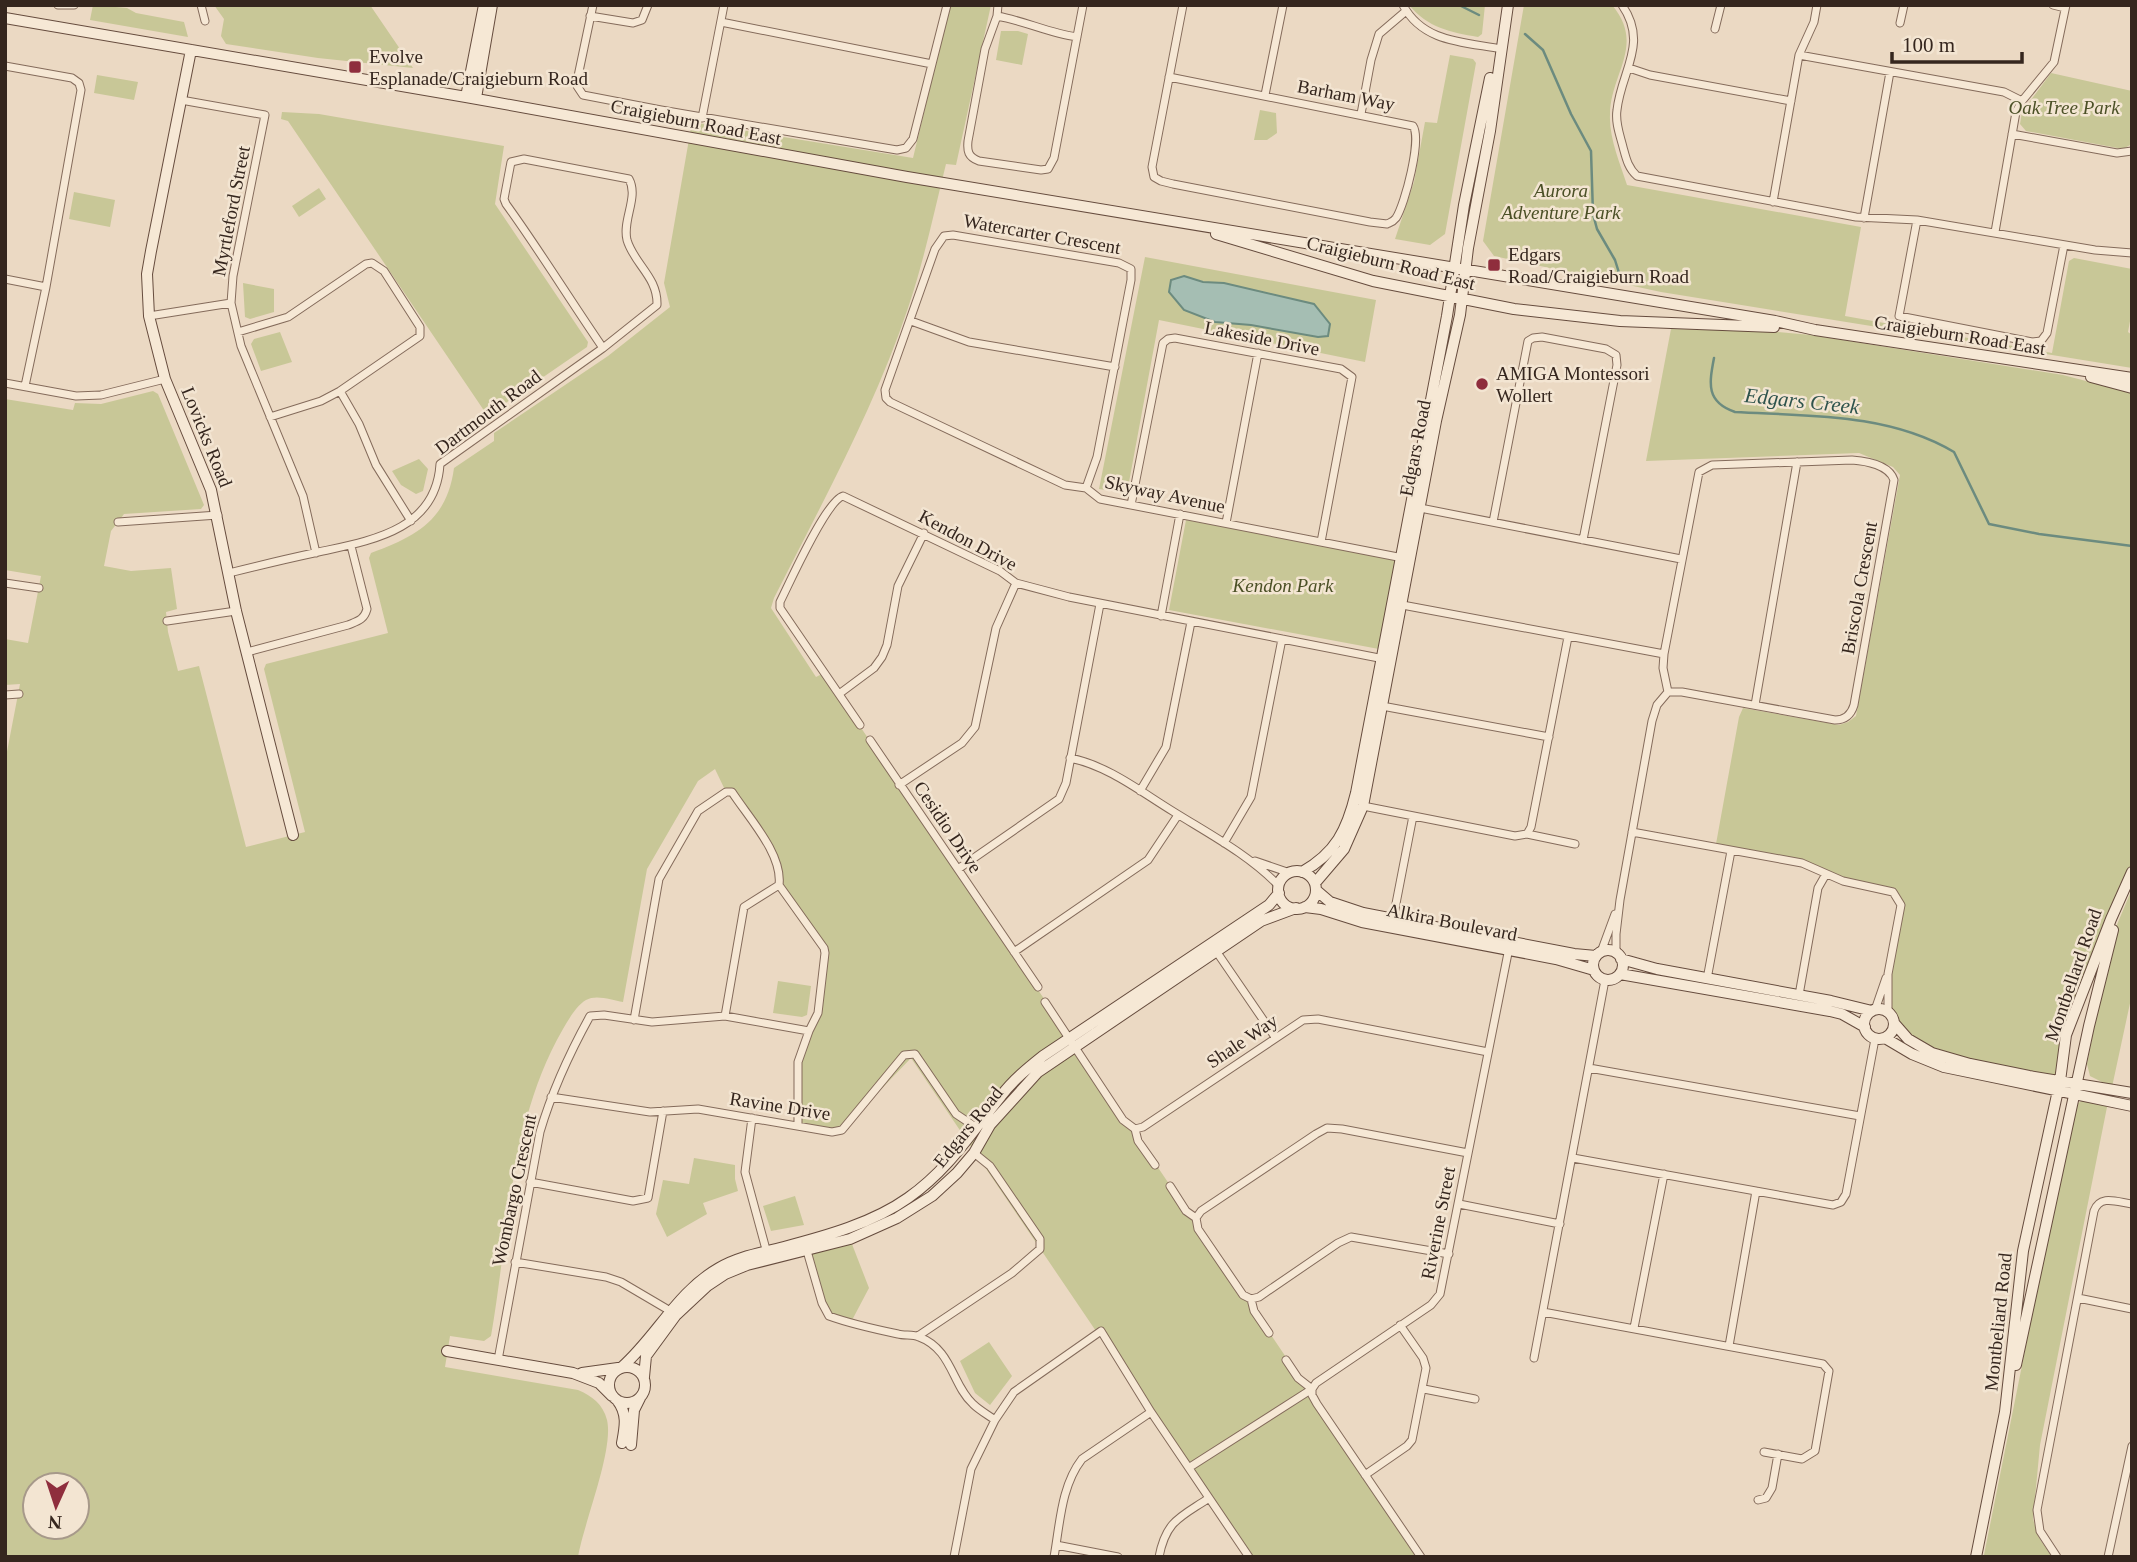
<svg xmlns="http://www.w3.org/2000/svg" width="2137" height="1562" viewBox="0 0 2137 1562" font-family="'Times New Roman',serif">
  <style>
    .green { fill: #c8c797; fill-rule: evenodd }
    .water { fill: #a5beb3; stroke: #6c8b7f; stroke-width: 2 }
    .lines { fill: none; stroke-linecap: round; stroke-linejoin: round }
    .stream { stroke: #6c8b7f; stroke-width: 2.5 }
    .street-casing { stroke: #846b5b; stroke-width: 9 }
    .secondary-casing { stroke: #664c3e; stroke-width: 12 }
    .street { stroke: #f6e8d5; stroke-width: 7 }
    .secondary { stroke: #f6e8d5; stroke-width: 10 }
    .poi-dot { fill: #8f2e3d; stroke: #f3e5d2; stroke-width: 2.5 }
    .labels { text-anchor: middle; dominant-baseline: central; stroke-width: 5; stroke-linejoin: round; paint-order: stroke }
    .poi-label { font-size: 19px; fill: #35261e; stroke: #f3e5d2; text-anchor: start }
    .street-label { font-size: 19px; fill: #35261e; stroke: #f3e5d2 }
    .park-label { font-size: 19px; font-style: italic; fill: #4b5026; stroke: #f3e5d2 }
    .water-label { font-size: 21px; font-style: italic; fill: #2e534c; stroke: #f3e5d2 }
  </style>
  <rect width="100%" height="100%" fill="#ebd9c3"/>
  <path class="green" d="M93,5l34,3 9,5 48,9 4,15 -98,-17z
    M214,5h156l43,63 -95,-10 -92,-14 -5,-8 3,-17z
    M950,5h41l-35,160 -10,-1c-12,48 -22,97 -38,144 -34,101 -86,195 -134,290l-3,10 45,69 8,-4 597,884h-172l-338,-499 -69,72 -44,-4v-64l20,-49 7,-60 -46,-68 -4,-28 -49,-65 -11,-23 -17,12 -51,88 -24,133c-11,-2 -27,-8 -37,-2 -10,6 -17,19 -23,29 -54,93 -54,204 -72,307l-7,5 -34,-5 -5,31 133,23c14,6 25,14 29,30 7,30 -23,102 -29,137h-573v-795l15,-78 -15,1v-46l23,4 13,-67 -36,-6v-171l68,11 2,-7 26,1 52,-13 5,3 46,111 -3,4 -77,5 -13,17 -7,35 27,5 40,-3 6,41 -11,3 2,20 10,39 21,-5 47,181 59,-15 -41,-163 2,-5 122,-31 -19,-75 2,-5c46,-17 76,-33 83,-85l40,-27v-8l114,-77 62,-49 -6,-24 28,-161 221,36zM35,1485h42v42h-42z
    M1409,5h76l-3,29 -4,3c-28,-5 -50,-9 -69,-32z
    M1524,5h88c34,40 -2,69 -2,110 -1,23 10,48 17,70l234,42 -16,89 207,37 17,-92 5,-3 58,11v41l-4,22 4,3v33l-471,-76 -167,-36 -11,-15z
    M1001,31h17l10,3 -6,31 -26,-5z
    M1450,55l23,4 3,4 -31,171 -15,11 -35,-6 19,-57 11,-60 12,1z
    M2051,73l81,18v53l-9,5 -97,-18 -6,-7 2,-12z
    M97,75l41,7 -4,18 -40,-7z
    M1260,110l16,3 1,20 -10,7h-13z
    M282,112l37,2 185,32 -9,58 93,138 -1,5 -96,66 -6,-1 -197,-291 -7,-2z
    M319,188l7,11 -27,18 -7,-11z
    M74,192l41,8 -5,27 -41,-8z
    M1145,257l231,43 -11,62 -206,-42 -32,173 -28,-4z
    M243,283l31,6v23l-24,7 -5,-2z
    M1671,329l84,1 56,5 252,40 69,18v471l-24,52 -51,162 -27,-3 -108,-28 -28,-29 -5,-7 1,-36 13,-69 -3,-11 -14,-8 -41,-9 -42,-18 -87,-16 23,-127 4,-9 96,17 9,-3 8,-6 44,-241 -7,-8 -34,-14 -213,8z
    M280,332l12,30 -31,9 -10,-27 3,-5z
    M419,459l9,10 -5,22 -7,3 -15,-9 -9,-14z
    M1186,520l210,39 -17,90 -210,-39z
    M2132,889v105l-20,93 -22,-11 -3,-12 26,-130z
    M778,981l33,5 -4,29 -5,2 -29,-4z
    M2084,1100l20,3 3,4 -67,338 -7,74 5,17 14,21h-66l-2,-2 89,-444 5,-8z
    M694,1158l41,7v14l3,12 -35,12 4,11 -40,23 -11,-23 7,-34 26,4z
    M795,1196l9,29 -33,6 -8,-25z
    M850,1239l19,49 -19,36 -21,-8 -22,-65z
    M989,1342l23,34 -22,29 -15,-12 -15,-32z"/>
  <path class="water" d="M1184,276l19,6 21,1 90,21 16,20 -2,12 -10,1 -67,-12 -36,-3 -31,-12 -15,-18 2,-12z"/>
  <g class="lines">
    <path class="stream" d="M1459,5l20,10
      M1525,34l18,16 28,64 20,37 2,63 4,15 18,31 5,16
      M1714,358c-5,26 -8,44 21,54 73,4 154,1 219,40l35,72 50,10 93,12"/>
    <g class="street-casing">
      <path id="street" d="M58,5h16
        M201,5l4,16
        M593,5l-16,76v5l6,9 78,15 236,40 9,-2 7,-9 34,-134
        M998,5l-1,11 -12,33 -17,92c-1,10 0,16 11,20l62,9 7,-1 6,-11 29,-153
        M1403,5c20,38 62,37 99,44
        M1622,5c27,39 -1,66 -5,105 -2,13 3,25 6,37 3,11 5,21 14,29l219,41 61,3 -18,96 133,26 9,-1 6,-8 17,-88
        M2053,5l12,3
        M590,16l43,7 9,-3 6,-15
        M997,16c28,5 52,17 80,21
        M721,22l211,42
        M1900,23l4,-18
        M1715,29l6,-24
        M1799,55l205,37 18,9
        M5,66l67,12 7,5 2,7 -35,197 -21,99
        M1629,68l21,7 141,26
        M1169,77l244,49c9,13 -8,78 -17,92 -3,4 -4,4 -9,6l-17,-2 -197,-38 -12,-3 -7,-4 -2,-10 31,-162
        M1265,95l18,-90
        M181,100l84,15 -32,161 -2,27 10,43 62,150 13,57
        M1361,114l10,-54 8,-26 27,-23
        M702,118l22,-113
        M2012,134l105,19 15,-2
        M1773,202l26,-147 15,-33 3,-17
        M1864,218l26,-146
        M1917,220l178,30 37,3
        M1995,232l21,-120 6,-11 32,-39 12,-57
        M5,279l41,8
        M149,316l82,-13
        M911,321l58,21 146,25
        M238,332l50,-15 78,-53 6,-1 12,8 36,56v9l-80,55 -19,10 -51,16
        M5,383l71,13 25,-1 64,-16
        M340,391l19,33 17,41 35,56
        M1852,460c14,1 37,5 42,20l-40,225c-3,10 -9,15 -19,15l-153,-28h-14l-5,-24 1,-14 35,-182 13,-7z
        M1086,488l11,-31 34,-177v-11l-12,-6 -166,-28 -9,1 -9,13 -50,141 1,8 4,4 175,83 21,3 14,11 303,59
        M1131,505l32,-162 5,-4 7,-1 166,31 11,8 -31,165
        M1415,507l266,52
        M118,522l100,-7
        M1493,522l35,-181 5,-3 9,-1 64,12 10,6 1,10 -34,175
        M1226,523l32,-170
        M229,573c28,-7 57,-14 85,-20 54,-12 122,-21 126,-89l163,-116 54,-43c1,-28 -23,-41 -30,-65 -5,-20 12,-43 2,-61l-105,-20 -13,3 -7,37 2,5c34,47 64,96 97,144
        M5,583l34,5
        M1397,604l267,50
        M1161,616l19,-102
        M167,621l69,-10
        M247,652l101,-27c10,-4 16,-5 19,-16l-16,-63
        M839,694l35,-26 8,-11 5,-12 11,-59 26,-53
        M5,695l14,-1
        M1755,705l42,-243
        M1382,706l167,31
        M860,725l-80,-117v-6c10,-20 46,-101 63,-106l157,75 16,12 53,14 315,62
        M870,740l168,247
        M1070,758c39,8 71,34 104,54 37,23 75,43 105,74
        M899,785l63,-42 13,-16 21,-99 20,-45
        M1140,791l26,-44 25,-125
        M1363,806l152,30 12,-2 48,10
        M1632,832l170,31 41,18 50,11 8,13 -13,69v38
        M1527,834l4,-7 37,-190
        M1224,843l27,-46 31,-158
        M1255,861l35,12
        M958,869l101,-70 7,-16 34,-179
        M1393,919l20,-103
        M1214,948l61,89
        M1014,952l134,-92 30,-45
        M1601,952l14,-38
        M1616,953v-19l4,-34 32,-179 5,-16 11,-13
        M1707,979l24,-128
        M1799,995l19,-107 8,-14
        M1045,1002l78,118 12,9
        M1875,1010l11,-32
        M725,1016l19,-109 35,-22
        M634,1020l25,-141 39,-68 28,-19h6c16,25 51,62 47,93l45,63 1,5 -7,60 -9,18
        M1589,1068l271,48
        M551,1097l99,15 48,-3 134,23 10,-2 62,-75 11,-1 41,60 21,14
        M752,1118l-7,54 22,81
        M1135,1129l8,-2 160,-107 15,-1 170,33
        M1135,1129l3,12 17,24
        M1573,1158l260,47 8,-3 5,-8 29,-155
        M530,1182l103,19 15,-3 15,-87
        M1170,1186l16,25 10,7
        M1459,1204l101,20
        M1196,1218l5,-7 115,-77 11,-6 15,1 126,24
        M1196,1218l2,11 45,66 8,4 3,12 15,22
        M807,1251l15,52 7,13c22,8 45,13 69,18 6,2 15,0 21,3 33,12 33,48 54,67 6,6 15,11 22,16l-24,49 -17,88
        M515,1262l91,15 15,5 51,30
        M2078,1298l54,11
        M1251,1299l8,-2 79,-54 13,-6 98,17
        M1543,1312l280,52 6,7 -14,80 -13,8 -38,-7
        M1634,1328l30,-154
        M918,1336l94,-63 28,-24v-10l-50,-73 -16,-13
        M1729,1346l27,-155
        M1534,1358l71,-378
        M498,1360l42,-228c12,-41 29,-78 50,-116l14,-1 48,7 73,-6 84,15 -11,31v64
        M1286,1360l12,18 14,11v6l5,9 104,153
        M1424,1389l51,10
        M995,1420l19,-28 87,-61 50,81 98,145
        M1190,1467l122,-78 4,-6 115,-78 9,-11 69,-346
        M1365,1475l42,-29 5,-6 14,-72 -3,-10 -23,-33
        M1758,1500l8,-2 6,-10 6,-34
        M1056,1545l62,12
        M1054,1557c6,-33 7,-71 28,-98l69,-47
        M1159,1557c7,-37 22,-40 50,-59
        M2057,1557l-17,-26 -3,-21 57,-299c6,-17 23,-9 38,-7
        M2108,1557l24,-111"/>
    </g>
    <g class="secondary-casing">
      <path id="secondary" d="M5,18l461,79 441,80 868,144 40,9 317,48
        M191,50l-40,201 -4,23 2,42 16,63 46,111 25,121 57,224
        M466,97l18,-92
        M476,98l16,-93
        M1216,234l157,47 141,28 106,12 154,6
        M2091,377l41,11
        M1278 890a19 19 0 1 1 38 0a19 19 0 1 1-38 0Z
        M1302,872c34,-19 45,-42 54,-79l91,-477 17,-111 26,-127
        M1315,883l29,-34 19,-43 73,-385 24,-106 8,-67 22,-117 18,-126
        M1316,890l14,12 33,11 211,41 22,2
        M1305,907l16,2 41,13 194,37 38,11
        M1593 965a15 15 0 1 1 30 0a15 15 0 1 1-30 0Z
        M1621,959l36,10 174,32 41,10
        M1620,974l210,37 12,3 23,13
        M1864 1024a15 15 0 1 1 30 0a15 15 0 1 1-30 0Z
        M1894,1023l14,16 24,14 38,11 59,12 103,17
        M1885,1038l27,16 32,13 188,39
        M447,1351l126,22 26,10 13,13
        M2016,1365l73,-339 24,-96
        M609 1385a18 18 0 1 1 36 0a18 18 0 1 1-36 0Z
        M622,1367c35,-31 55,-75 97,-99 20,-12 43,-15 65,-21 42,-11 89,-24 124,-49 41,-29 62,-64 93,-102 12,-16 27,-28 42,-40l226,-151 10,-12
        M582,1373l36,-5
        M644,1377l2,-21 30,-41 31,-29 18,-12 22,-9 103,-26 47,-21 35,-22 25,-23 17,-20 16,-28 48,-53 223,-151 35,-13
        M617,1400c11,14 8,27 5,43
        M631,1445l3,-35 6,-12
        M1976,1557l29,-145 18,-161 37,-170 6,-46 45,-116 21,-47"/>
    </g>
    <use href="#street" class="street"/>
    <use href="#secondary" class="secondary"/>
  </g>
  <g class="poi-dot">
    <rect x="348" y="60" width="14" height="14" rx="3.5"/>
    <rect x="1487" y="258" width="14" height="14" rx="3.5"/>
    <circle cx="1482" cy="384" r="7"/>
  </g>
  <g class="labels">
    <g class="poi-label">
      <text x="369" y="56">Evolve<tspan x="369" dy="22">Esplanade/Craigieburn Road</tspan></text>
      <text x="1508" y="254">Edgars<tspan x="1508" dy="22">Road/Craigieburn Road</tspan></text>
      <text x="1496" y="373">AMIGA Montessori<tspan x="1496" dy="22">Wollert</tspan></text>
    </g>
    <g class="street-label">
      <text transform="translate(1346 95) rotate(11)">Barham Way</text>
      <text transform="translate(696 122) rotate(11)">Craigieburn Road East</text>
      <text transform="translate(231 211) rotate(-79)">Myrtleford Street</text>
      <text transform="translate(1042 234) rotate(10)">Watercarter Crescent</text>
      <text transform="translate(1391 263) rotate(14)">Craigieburn Road East</text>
      <text transform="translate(1960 335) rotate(9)">Craigieburn Road East</text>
      <text transform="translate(1262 338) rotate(11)">Lakeside Drive</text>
      <text transform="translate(488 412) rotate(-37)">Dartmouth Road</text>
      <text transform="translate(207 437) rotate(68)">Lovicks Road</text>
      <text transform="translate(1415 448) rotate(-79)">Edgars Road</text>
      <text transform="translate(1165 494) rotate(12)">Skyway Avenue</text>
      <text transform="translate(968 540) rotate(28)">Kendon Drive</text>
      <text transform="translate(1859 588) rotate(-80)">Briscola Crescent</text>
      <text transform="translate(948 827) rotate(56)">Cesidio Drive</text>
      <text transform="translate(1452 922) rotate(11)">Alkira Boulevard</text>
      <text transform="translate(2073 975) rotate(-71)">Montbellard Road</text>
      <text transform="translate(1242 1041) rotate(-34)">Shale Way</text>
      <text transform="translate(780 1106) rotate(9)">Ravine Drive</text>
      <text transform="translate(968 1127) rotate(-51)">Edgars Road</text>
      <text transform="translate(514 1190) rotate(-78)">Wombargo Crescent</text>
      <text transform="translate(1438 1223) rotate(-79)">Riverine Street</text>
      <text transform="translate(1998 1322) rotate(-84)">Montbeliard Road</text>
    </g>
    <g class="park-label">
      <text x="2064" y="107">Oak Tree Park</text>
      <text x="1561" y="190">Aurora<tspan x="1561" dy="22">Adventure Park</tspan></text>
      <text x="1283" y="585">Kendon Park</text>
    </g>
    <g class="water-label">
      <text transform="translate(1802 401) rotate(6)">Edgars Creek</text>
    </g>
  </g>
  <rect width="2137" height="1562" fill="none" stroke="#35261e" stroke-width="14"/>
  <g transform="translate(56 1506) rotate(183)"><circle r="33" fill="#f3e5d2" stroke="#a7998a" stroke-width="2"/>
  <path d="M0-5L12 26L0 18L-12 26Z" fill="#8f2e3d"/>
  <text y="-10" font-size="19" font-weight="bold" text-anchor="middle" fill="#35261e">N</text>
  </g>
  <path d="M1892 52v10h130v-10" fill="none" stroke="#35261e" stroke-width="3.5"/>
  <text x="1902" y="52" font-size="21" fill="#35261e" stroke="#f3e5d2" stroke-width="5" paint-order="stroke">100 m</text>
</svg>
